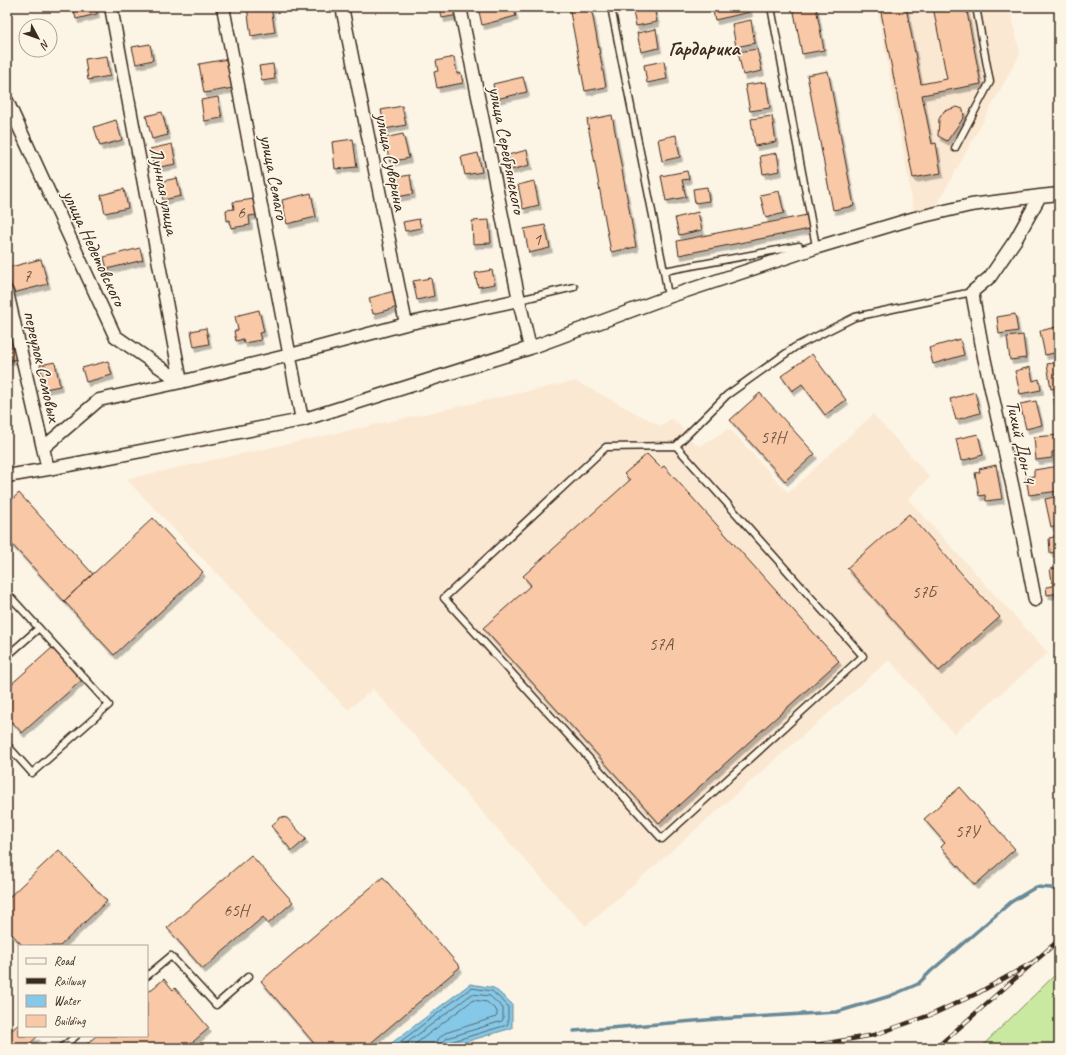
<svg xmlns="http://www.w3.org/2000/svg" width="1066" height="1055" viewBox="0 0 1066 1055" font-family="Caveat,sans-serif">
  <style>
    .built { fill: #fbe8d2 }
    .grass { fill: #c9e9a1; stroke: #828a60 }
    .water { fill: #86c8e7; stroke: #688997 }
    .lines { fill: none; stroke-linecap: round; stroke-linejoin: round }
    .shore { stroke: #59696e; stroke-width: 1 }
    .stream { stroke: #688997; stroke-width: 3.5 }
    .building { fill: #f8c8a7; stroke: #3b2a1e; filter: url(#shadow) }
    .lane-casing { stroke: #3b2a1e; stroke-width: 9 }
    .street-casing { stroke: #3b2a1e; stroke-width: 15 }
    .lane { stroke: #fcf5e5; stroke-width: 6 }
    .street { stroke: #fcf5e5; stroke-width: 12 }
    .rail-casing { stroke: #3b2a1e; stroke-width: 4.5 }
    .rail { stroke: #fcf5e5; stroke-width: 3; stroke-dasharray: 9; stroke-linecap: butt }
    .labels { text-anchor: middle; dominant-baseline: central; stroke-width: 3.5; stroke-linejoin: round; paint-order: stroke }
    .number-label { font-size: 17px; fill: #6a5240 }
    .street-label { font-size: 19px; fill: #3b2a1e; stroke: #fcf5e5 }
    .neighbourhood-label { font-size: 20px; font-weight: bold; fill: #3b2a1e; stroke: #fcf5e5 }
  </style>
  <defs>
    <filter id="shadow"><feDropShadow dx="2.5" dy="4.5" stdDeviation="0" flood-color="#0004"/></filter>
  </defs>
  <rect width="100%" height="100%" fill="#fcf5e5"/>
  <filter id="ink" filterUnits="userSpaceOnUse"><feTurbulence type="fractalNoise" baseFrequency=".025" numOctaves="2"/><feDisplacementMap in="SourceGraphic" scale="8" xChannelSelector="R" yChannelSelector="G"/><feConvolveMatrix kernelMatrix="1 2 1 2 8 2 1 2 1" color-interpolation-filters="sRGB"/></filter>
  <g filter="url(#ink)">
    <path class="built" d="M877,7h133l10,47 -84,153 -22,4z
      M575,381l86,45 11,-8 13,13 6,9 8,6 29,-17 6,4 54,60 85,-79 57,63 -22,22 140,154 -94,81 -65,-74 -303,266 -21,-21 -192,-216 -25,21 -222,-231z"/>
    <path class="grass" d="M1059,971v77h-79z"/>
    <path class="water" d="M470,984l24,4 18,16v24l-67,20h-60z"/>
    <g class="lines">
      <path class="shore" d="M392,1048l79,-60 21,3 16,15v17l-1,2 -57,17 -3,2v4
        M400,1048l72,-54 18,2 13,12v11l-1,2 -55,17 -4,4 -1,6
        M410,1048l63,-48 14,2 10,9v4l-1,2 -51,16 -7,6 -2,9"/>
      <path class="stream" d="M574,1031l144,-12 119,-7 53,-16 28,-12 13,-13 80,-69 25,-15 15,1 8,4"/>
    </g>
    <path class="building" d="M73,7h23l1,7 -21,5z
      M247,7h24l4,25 -24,4z
      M440,7h16l2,8 -16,3z
      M478,7h35l3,9 -34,9z
      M569,7h22l15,80 -21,4z
      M632,7h22l3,15 -21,4z
      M712,7h37l1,5 -35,8z
      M793,7h23l8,43 -22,4z
      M880,7h26l15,77 26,-5 -14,-72h33l15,77 -59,11 10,49 4,-1 5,30 -28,5z
      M751,20l4,23 -19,4 -4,-23z
      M656,29l3,19 -18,4 -4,-19z
      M150,44l3,16 -17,4 -4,-17z
      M757,49l5,22 -19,4 -5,-23z
      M107,56l3,20 -22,4 -3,-21z
      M454,57l3,17 4,-1 2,10 -26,5 -3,-16 4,-1 -2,-10z
      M228,59l5,29 -29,5 -5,-29z
      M664,61l3,18 -20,4 -3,-18z
      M273,64l2,15 -13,2 -3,-15z
      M828,71l26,135 -21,4 -26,-135z
      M523,77l4,15 -31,7 -3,-15z
      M766,82l4,26 -20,3 -5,-26z
      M218,97l4,21 -18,3 -3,-21z
      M402,106l4,19 -21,4 -4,-19z
      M957,107l6,2 1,8 -17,24 -9,-5 1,-17 5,-8z
      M162,112l6,23 -16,4 -6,-23z
      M612,115l24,132 -25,5 -24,-132z
      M772,116l4,26 -21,4 -4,-27z
      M116,120l6,20 -22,6 -6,-19z
      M403,134l6,24 -19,4 -6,-24z
      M676,135l4,22 -18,4 -4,-22z
      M353,139l4,28 -22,2 -3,-27z
      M172,144l4,20 -22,4 -4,-19z
      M527,150l3,15 -19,5 -3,-15z
      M478,153l4,19 -17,3 -4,-18z
      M777,153l3,18 -17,3 -3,-18z
      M687,171l2,8 -7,1 4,17 -20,4 -5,-25z
      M410,175l3,19 -16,3 -4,-19z
      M177,178l4,18 -18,4 -4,-18z
      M534,181l5,24 -16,4 -5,-24z
      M707,187l2,14 -14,2 -2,-14z
      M124,189l4,19 -23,5 -4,-18z
      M779,191l5,22 -18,5 -6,-23z
      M311,193l5,24 -29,7 -5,-24z
      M254,199l2,16 -7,1 1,9 -19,3 -1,-8 -3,1 -1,-11 8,-1 -1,-7z
      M698,212l4,18 -23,5 -4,-17z
      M807,215l3,14 -131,26 -2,-14z
      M419,219l2,9 -16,3 -2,-9z
      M489,220l2,23 -18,1 -1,-23z
      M545,225l5,23 -21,5 -5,-24z
      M140,248l3,12 -36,9 -3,-12z
      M41,259l7,25 -35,9 -6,-25z
      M492,270l3,14 -17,3 -3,-14z
      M431,278l3,18 -17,4 -4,-19z
      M394,291l4,16 -25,7 -4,-16z
      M259,310l5,22 -5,1 2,7 -17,3 -1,-4 -7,2 -2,-10 4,-1 -3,-14z
      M1015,314l3,17 -19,3 -2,-17z
      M1056,327l3,13v12l-14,3 -5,-24z
      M206,328l3,16 -15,3 -3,-16z
      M7,332h2l7,27 -9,2z
      M1023,335l3,23 -16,2 -3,-23z
      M960,339l4,16 -31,9 -4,-16z
      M812,354l34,46 -21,15 -23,-31 -10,7 -11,-15z
      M108,361l4,14 -26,7 -4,-14z
      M55,362l5,24 -15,3 -5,-24z
      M1059,362v25l-8,2 -4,-25z
      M1030,367l3,14 6,-2 2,11 -21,4 -5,-23z
      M975,392l5,21 -24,7 -6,-21z
      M760,393l55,61 -30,27 -55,-61z
      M1059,398v24h-1l-4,-23z
      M1036,401l6,24 -16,4 -6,-25z
      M978,434l5,21 -22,6 -5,-22z
      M1059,435v16l-7,1v6l-16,2 -2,-23z
      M647,454l14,14 3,-2 175,195 -180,162 -176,-195 48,-43 -8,-9 107,-96 -6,-6z
      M996,465l6,34 -16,2 -1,-6 -6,1 -4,-23 5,-1 -1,-3z
      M1059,466v25l-30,4 -3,-18 8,-1v-6z
      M19,493l74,81 -29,27 -57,-62v-35z
      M1059,496v29l-8,2 -6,-28z
      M909,514l91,103 -61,54 -92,-103z
      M153,518l50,54 -89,83 -50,-54z
      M1059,534v18l-9,1 -1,-15 5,-1v-2z
      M1059,568v25l-12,2 -1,-8 7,-1 -3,-17z
      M53,647l29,33 -60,53 -15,-17v-28z
      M960,787l55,62 -40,36 -34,-38 4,-4 -21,-24z
      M281,817l6,1 19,21 -14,12 -21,-25z
      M59,850l48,51 -47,45h-37l-16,-17v-30z
      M251,855l42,47 -25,22 -5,-7 -60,52 -36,-41z
      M383,877l77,90 -95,81h-47l-57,-67z
      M164,979l9,11 2,-2 34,40 -23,20h-104l14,-12h51v-43z
      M19,1024v12h19l-13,12h-15l-3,-4v-10z"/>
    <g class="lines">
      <g class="lane-casing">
        <path id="lane" d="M611,7l53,264 4,26
          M771,7l44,234 3,6
          M955,148l35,-66 -14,-75
          M664,271l135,-25
          M519,300l55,-13
          M676,446l187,210 -201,183 -218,-241 162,-151 70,-1 51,-51 68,-48 60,-30 117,-25
          M7,593l102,112 -77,68 -25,-28
          M7,656l32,-28
          M147,976l24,-20 45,49 33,-29
          M61,1048l15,-12"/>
      </g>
      <g class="street-casing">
        <path id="street" d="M111,7l70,375
          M223,7l79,413
          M342,7l64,317
          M460,7l59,293 11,48
          M7,101l108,235 66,46
          M7,292l36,156
          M48,469l-5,-21 56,-48 82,-18 109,-27 116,-31 113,-24
          M7,476l41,-7 254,-49 228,-72 138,-51 150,-50 97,-29 56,-13 69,-9 19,-2
          M1035,600l-18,-93 -33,-150 -12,-65 18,-15 26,-38 24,-43"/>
      </g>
      <use href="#lane" class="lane"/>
      <use href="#street" class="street"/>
      <g class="rail-casing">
        <path id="rail" d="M788,1048l17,-1 69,-12 59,-21 45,-21 57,-32
          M936,1048l123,-108"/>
      </g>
      <use href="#rail" class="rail"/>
    </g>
  </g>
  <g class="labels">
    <g class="number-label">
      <text x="241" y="212">6</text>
      <text x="537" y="239">1</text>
      <text x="27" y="276">7</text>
      <text x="773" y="437">57Н</text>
      <text x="924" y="592">57Б</text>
      <text x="661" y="644">57А</text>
      <text x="967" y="831">57У</text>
      <text x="236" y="910">65Н</text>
    </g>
    <g class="street-label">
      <text transform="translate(507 150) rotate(79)">улица Серебрянского</text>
      <text transform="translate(391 162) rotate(79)">улица Суворина</text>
      <text transform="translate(274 177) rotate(79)">улица Семаго</text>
      <text transform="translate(164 191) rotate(79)">Лунная улица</text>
      <text transform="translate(94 248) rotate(65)">улица Недетовского</text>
      <text transform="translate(42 366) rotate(77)">переулок Сомовых</text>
      <text transform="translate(1021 442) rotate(78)">Тихий Дон-4</text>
    </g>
    <g class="neighbourhood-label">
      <text x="704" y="48">Гардарика</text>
    </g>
  </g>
  <rect width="1066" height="1055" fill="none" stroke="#fcf5e5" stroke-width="24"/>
  <rect x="12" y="12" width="1042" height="1031" fill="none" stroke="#3b2a1e" stroke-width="1.5" filter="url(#ink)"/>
  <rect x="18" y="945" width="130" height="92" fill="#fcf5e5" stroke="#afa495"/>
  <rect x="26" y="958" width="20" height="6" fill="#fcf5e5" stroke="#afa495"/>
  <text x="54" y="965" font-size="12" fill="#3b2a1e">Road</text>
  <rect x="26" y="978" width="20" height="6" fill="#3b2a1e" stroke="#afa495"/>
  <text x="54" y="985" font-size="12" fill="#3b2a1e">Railway</text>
  <rect x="26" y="995" width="20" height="12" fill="#86c8e7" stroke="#afa495"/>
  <text x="54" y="1005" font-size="12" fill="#3b2a1e">Water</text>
  <rect x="26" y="1015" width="20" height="12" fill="#f8c8a7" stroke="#afa495"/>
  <text x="54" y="1025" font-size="12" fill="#3b2a1e">Building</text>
  <g transform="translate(38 38) rotate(131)"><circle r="19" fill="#fcf5e5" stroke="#afa495"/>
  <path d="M0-3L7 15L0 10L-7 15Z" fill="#3b2a1e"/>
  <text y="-6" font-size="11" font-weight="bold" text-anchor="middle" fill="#3b2a1e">N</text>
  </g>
</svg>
